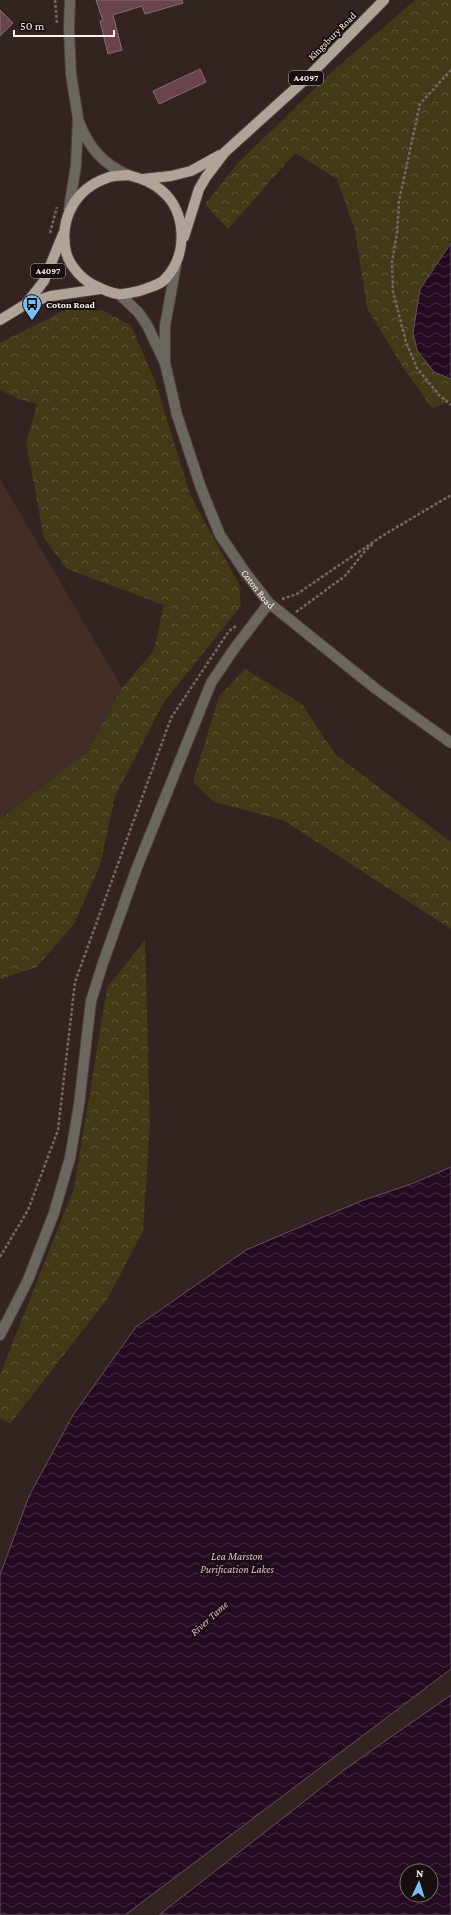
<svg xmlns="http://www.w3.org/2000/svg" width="451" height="1915" viewBox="0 0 451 1915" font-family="'Crimson Pro',serif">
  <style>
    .built { fill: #422d27 }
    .forest { fill: url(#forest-crowns) }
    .water { fill: url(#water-waves); stroke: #65505f; fill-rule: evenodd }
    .building { fill: #6a434d; stroke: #816f73 }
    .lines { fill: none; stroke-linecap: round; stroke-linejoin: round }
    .minor-casing { stroke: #4f413e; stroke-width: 12 }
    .major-casing { stroke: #4f413e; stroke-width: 12 }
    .path { stroke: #766865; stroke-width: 2.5; stroke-dasharray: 3 2; stroke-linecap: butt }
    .minor { stroke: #6c6661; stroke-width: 10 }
    .major { stroke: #b0a499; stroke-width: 10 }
    .labels { text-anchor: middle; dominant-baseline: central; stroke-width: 4; stroke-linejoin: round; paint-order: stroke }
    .shield { fill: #160f0e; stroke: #b7aeac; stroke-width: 1 }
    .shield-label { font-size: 9px; font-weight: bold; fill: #fcf2ef }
    .street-label { font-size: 10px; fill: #fcf2ef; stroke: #160f0e }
    .poi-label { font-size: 10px; font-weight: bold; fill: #fcf2ef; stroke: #160f0e; text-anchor: start }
    .water-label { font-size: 11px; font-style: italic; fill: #ebb4e0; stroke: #160f0e }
  </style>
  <defs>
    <pattern id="forest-crowns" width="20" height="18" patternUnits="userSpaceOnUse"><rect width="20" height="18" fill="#423917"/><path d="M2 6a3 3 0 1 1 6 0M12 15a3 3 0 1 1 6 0" fill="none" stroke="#5e5639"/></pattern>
    <pattern id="water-waves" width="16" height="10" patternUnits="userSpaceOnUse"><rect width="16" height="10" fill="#240b21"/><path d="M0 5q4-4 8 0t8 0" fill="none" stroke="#452f42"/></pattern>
  </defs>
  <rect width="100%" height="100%" fill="#332421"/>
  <path class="built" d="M0,479l122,209 -34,63 -88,68z"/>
  <path class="forest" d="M415,0h36v243l-31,46 -7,44 4,17 17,22 17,7v22l-19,7 -28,-39 -37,-61 -12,-77 -18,-52 -42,-26 -67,76 -23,-25 33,-41 95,-92z
    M69,308l34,3 28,14 25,59 35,113 48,87 2,22 -77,96 -49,94 -15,69 -26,59 -37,43 -37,12v-160l88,-68 34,-63 32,-38 10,-45 -97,-36 -23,-31 -18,-95 11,-39 -18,-5 -19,-9v-47z
    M245,669l57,35 33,50 116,88v87l-168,-109 -69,-18 -21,-20 26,-86z
    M145,940l5,184 -7,107 -35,67 -98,126 -10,-6v-43l74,-187 33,-200z"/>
  <path class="water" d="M451,243v136l-17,-7 -17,-22 -4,-17 7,-44z
    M451,1167v502l-326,246h-125v-340l29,-79 44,-81 63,-88 110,-77 115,-49 53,-18z
    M451,1695v220h-292l189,-148zM407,1871h24v24h-24z"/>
  <path class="building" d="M96,0h86l1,3 -38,11 -3,-8 -29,9 9,35 -14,4 -8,-33h3z
    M0,10l13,13 -13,13z
    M200,69l6,13 -47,22 -6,-13z"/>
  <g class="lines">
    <g class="minor-casing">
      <g id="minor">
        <path d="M79,122c10,26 24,42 49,53"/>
        <path d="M69,209l7,-44 2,-47 -7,-44 -2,-44 1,-30"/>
        <path id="s1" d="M119,294l19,18 9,13 18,38 12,52 24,73 19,47 25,37 24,31 107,86 75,54"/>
        <path d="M165,360v-34l11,-61"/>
        <path d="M0,1335l28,-55 26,-67 16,-55 9,-53 12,-104 12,-38 33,-93 75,-187 23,-34 35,-46"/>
      </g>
    </g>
    <g class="major-casing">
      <path id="major" d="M128,175c12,3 24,7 33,15 26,21 27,64 5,88 -5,7 -19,10 -27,13 -6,1 -14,4 -21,3 -6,-1 -14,-4 -20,-7 -14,-5 -28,-20 -32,-35 -7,-33 9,-63 41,-74 6,-3 15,-2 21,-3z
        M143,179l28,-3 20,-5 29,-16
        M184,237l15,-48 7,-12 19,-25 84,-76 75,-76
        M26,304l18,-23 19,-47
        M0,320l26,-16 25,-8 49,-7"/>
    </g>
    <path class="path" d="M55,0l2,23
      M451,70l-31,34 -21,97 -2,32 -5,29 1,30 13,50 11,26 22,27 12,10
      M50,233l7,-26
      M282,599l15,-5 85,-58 69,-41
      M296,612l49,-36 20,-25 9,-8
      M0,1257l28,-47 30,-80 17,-148 96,-264 58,-87 7,-5"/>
    <use href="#minor" class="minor"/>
    <use href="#major" class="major"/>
  </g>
  <defs>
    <g id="bus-pin" transform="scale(1)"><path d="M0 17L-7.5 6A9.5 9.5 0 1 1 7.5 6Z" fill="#77bff7" stroke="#160f0e"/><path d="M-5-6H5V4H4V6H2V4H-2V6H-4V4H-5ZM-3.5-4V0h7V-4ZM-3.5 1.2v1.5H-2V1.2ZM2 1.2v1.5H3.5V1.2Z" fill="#111"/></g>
  </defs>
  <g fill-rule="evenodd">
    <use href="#bus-pin" x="32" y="304"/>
  </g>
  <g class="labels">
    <g class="shield">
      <rect x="289" y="71" width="34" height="14" rx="3"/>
      <rect x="31" y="264" width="34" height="14" rx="3"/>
    </g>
    <g class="shield-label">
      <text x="306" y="78">A4097</text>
      <text x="48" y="271">A4097</text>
    </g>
    <g class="street-label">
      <text transform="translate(332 36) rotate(-45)">Kingsbury Road</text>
      <text stroke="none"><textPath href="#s1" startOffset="331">Coton Road</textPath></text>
    </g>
    <g class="poi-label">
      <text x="46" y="304">Coton Road</text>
    </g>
    <g class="water-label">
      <text x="237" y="1556">Lea Marston<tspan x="237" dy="13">Purification Lakes</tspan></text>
      <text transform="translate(209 1618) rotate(-42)">River Tame</text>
    </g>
  </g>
  <g transform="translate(419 1883) rotate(4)"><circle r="19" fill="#160f0e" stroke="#726a68"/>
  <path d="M0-3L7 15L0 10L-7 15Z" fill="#77bff7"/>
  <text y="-6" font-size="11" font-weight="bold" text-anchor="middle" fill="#fcf2ef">N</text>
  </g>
  <path d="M14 30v6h100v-6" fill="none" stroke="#fcf2ef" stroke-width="2"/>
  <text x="20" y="30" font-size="12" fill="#fcf2ef" stroke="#160f0e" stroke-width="3" paint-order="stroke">50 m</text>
</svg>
